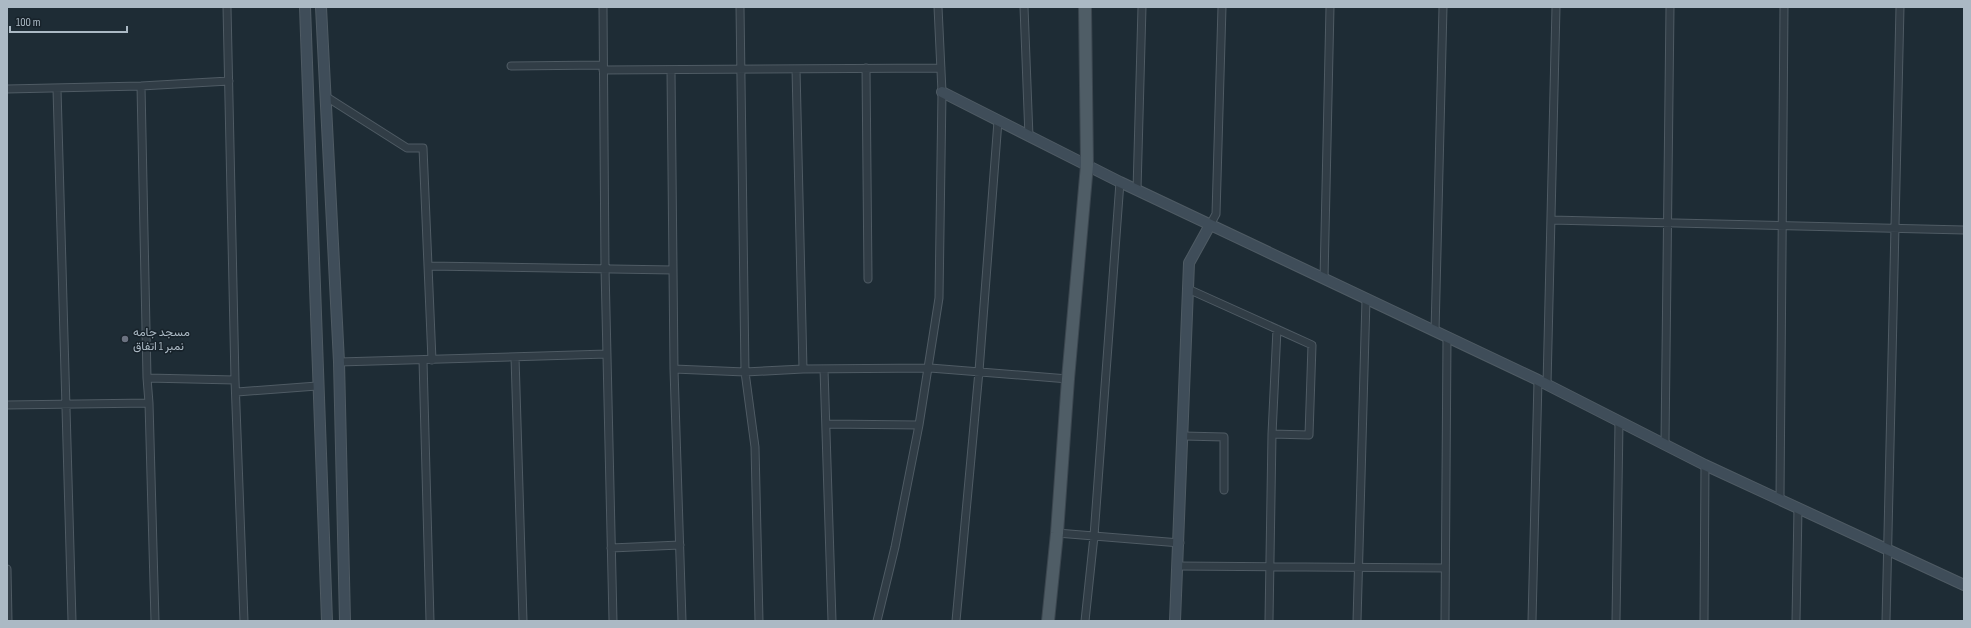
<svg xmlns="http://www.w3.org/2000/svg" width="1971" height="628" viewBox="0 0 1971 628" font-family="'Sofia Sans Condensed',Vazirmatn,sans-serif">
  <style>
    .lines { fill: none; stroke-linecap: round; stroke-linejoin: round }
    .street-casing { stroke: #4f5b64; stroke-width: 9 }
    .secondary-casing { stroke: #4f5b64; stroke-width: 12 }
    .primary-casing { stroke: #3b464f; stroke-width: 14 }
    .street { stroke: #313d46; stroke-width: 7 }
    .secondary { stroke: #3f4d59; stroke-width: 10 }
    .primary { stroke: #4f5d66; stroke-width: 12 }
    .worship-dot { fill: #6b7280; stroke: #17222a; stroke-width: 1.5 }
    .labels { text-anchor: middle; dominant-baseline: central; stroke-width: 3; stroke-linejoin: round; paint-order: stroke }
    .poi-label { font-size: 12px; fill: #abb9c4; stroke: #17222a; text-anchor: start }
  </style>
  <rect width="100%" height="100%" fill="#1e2c35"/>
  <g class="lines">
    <g class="street-casing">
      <path id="street" d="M227,7l8,373 9,241
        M603,7l2,261 8,353
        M740,7l5,365 10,75 4,174
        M1024,7l5,130
        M511,66l92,-1
        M866,68l2,211
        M796,69l7,300
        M603,70l338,-2
        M671,70l3,299 8,252
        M141,86l6,292 2,25 6,218
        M7,89l134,-3 88,-5
        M57,89l15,532
        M325,96l82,52h16l9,212
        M1137,190l5,-183
        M1551,220l413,10
        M1210,225l6,-11 6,-207
        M428,266l245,4
        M1324,279l6,-272
        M1188,289l124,56 -3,90 -37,-1
        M1435,332l8,-325
        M515,357l8,264
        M423,360l7,261
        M339,362l268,-8
        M674,369l71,3 58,-3 127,-1 138,11
        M824,369l8,252
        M147,378l88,2
        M1547,385l9,-378
        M237,392l80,-6
        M7,405l142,-2
        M827,424l92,1
        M1184,436l40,1v53
        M1665,443l5,-436
        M1780,498l4,-491
        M1057,533l123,10
        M611,548l69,-3
        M1178,566l267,2
        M7,569l1,52
        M877,621l18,-74 24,-122 20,-127 3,-206 -4,-85
        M956,621l23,-250 19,-250
        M1085,621l9,-85 26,-354
        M1269,621l3,-187 5,-105
        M1357,621l9,-322
        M1445,621l2,-283
        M1532,621l6,-241
        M1616,621l3,-199
        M1704,621l1,-156
        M1796,621l2,-114
        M1886,621l14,-614"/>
    </g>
    <g class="secondary-casing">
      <path id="secondary" d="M305,7l22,614
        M321,7l18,355 6,259
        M942,92l178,90 418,198 167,85 259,120
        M1175,621l14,-358 21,-38"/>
    </g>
    <g class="primary-casing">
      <path id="primary" d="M1048,621l9,-88 11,-154 19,-214 -2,-158"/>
    </g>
    <use href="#street" class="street"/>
    <use href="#secondary" class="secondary"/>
    <use href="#primary" class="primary"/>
  </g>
  <circle class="worship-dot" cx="125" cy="339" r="4"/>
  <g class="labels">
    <g class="poi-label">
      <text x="133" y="332">مسجد جامه<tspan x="133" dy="14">نمبر 1 اتفاق</tspan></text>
    </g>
  </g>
  <rect width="1971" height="628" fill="none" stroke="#abb9c4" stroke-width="16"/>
  <path d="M10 26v6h117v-6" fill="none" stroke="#abb9c4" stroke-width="2"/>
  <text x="16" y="26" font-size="12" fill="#abb9c4" stroke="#17222a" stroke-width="3" paint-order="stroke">100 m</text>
</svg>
